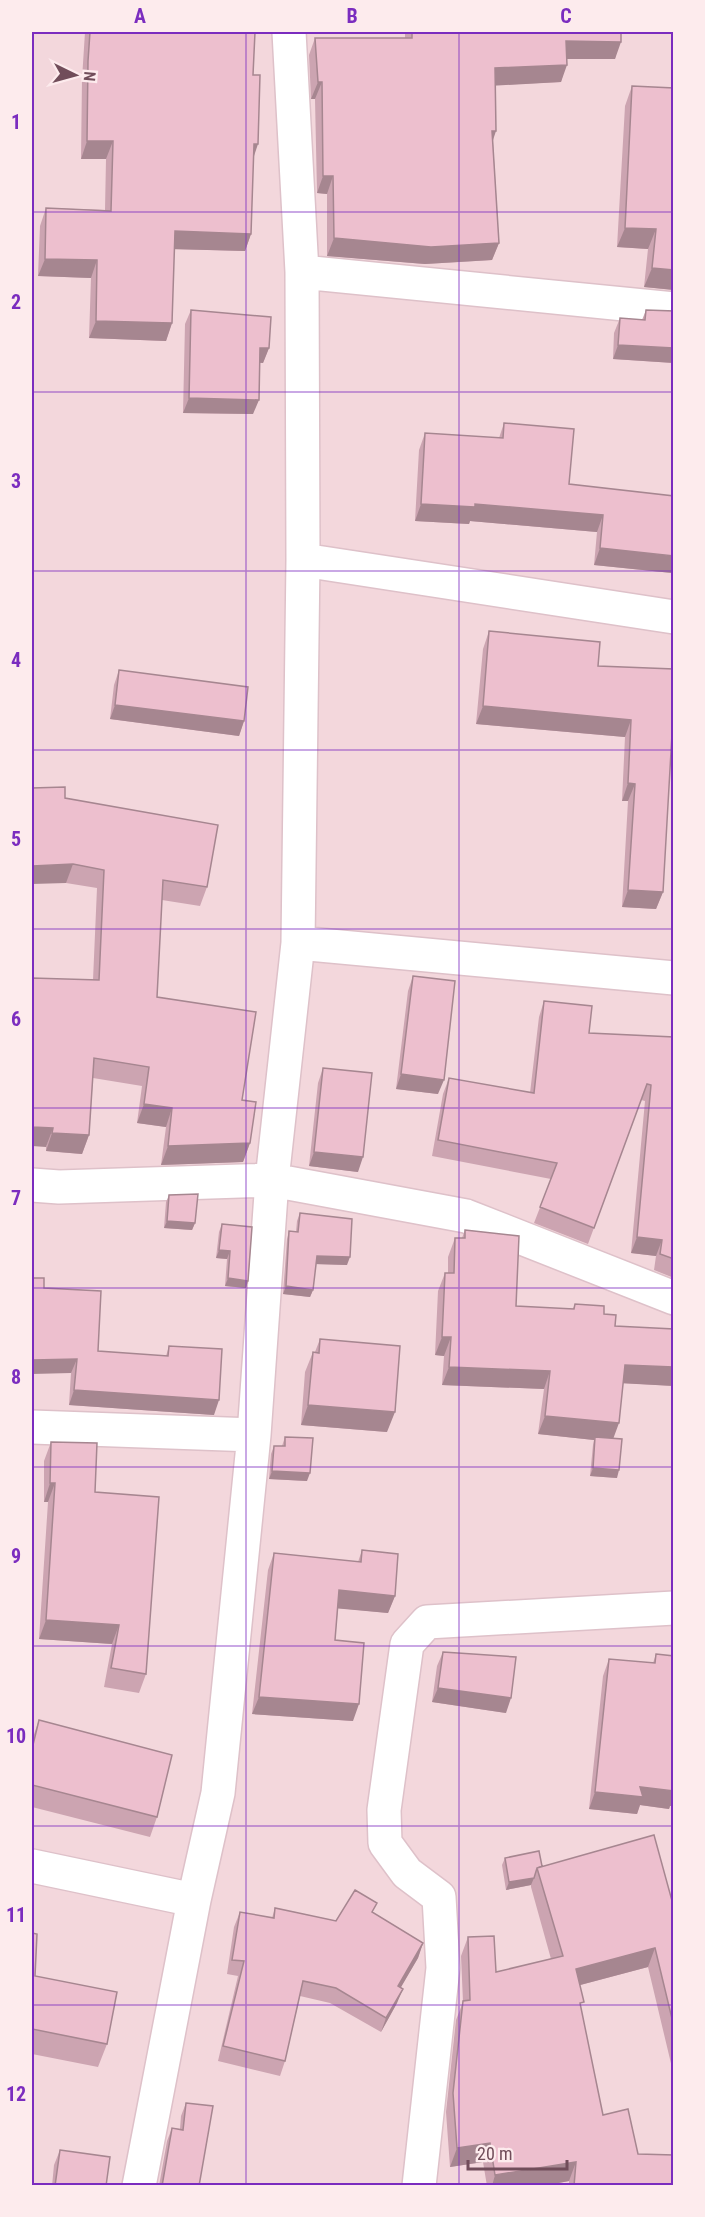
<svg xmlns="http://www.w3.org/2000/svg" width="705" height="2217" viewBox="0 0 705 2217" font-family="'Roboto Condensed',sans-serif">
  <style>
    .residential { fill: #f3d7dc }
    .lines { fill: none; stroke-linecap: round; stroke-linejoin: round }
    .minor-casing { stroke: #dec1c9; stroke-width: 36 }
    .minor { stroke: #fff; stroke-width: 33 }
    .wall { fill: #cca4b1 }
    .shaded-wall { fill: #a68690 }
    .building { fill: #edbfce; stroke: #a68690; stroke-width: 1.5 }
    .grid { fill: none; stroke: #7b2cbf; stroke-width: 1.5; stroke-opacity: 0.55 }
    .neatline { fill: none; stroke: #7b2cbf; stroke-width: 2 }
    .grid-label { font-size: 20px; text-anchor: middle; font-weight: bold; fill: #7b2cbf }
  </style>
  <rect width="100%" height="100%" fill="#fae5e7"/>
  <path class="residential" d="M32,32h641v2153h-641z"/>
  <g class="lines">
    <g class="minor-casing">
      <path id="minor" d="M302,272l372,37
        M303,560l371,57
        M298,943l376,35
        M32,1185l27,2 213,-7 194,36 208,82
        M32,1427l222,8
        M32,1866l162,34
        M139,2186l55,-286 24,-107 36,-358 18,-255 26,-237 5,-383 -1,-288 -13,-240
        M419,2186l24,-218 -4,-71 -32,-24 -22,-30 -1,-33 23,-166 20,-22 247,-14"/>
    </g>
    <use href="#minor" class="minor"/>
  </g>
  <path class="wall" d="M85,32h170l-2,43v82l-2,77 -6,17 -71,-2 -2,74 -6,18 -77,-3 2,-60 -53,-2 2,-50 6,-18 59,2 1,-51h-25l1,-80z
    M405,32h216l-6,27h-48l-6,23 -65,3 -3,57 6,101 -7,17 -67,4 -98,-8v-62l-10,-1 -2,-94h-4l-2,-44 6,-17h90z
    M632,86l42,204 -30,-3 4,-38 -31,-2 8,-141z
    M191,310l78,38 -6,15h-4l-6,51 -70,-1 2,-89z
    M646,310l28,1v52l-61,-4 1,-26 6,-15 22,2z
    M504,423l65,61 103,89 -78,-8 3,-33 -127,-11 -1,3 -54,-3 4,-71 6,-17 74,5z
    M489,631l109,35 76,3 -11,223 -7,17 -34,-2 6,-106h-6l3,-64 -149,-13 7,-75z
    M119,670l125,51 -5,15 -129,-17 4,-34z
    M65,798l142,89 -7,19 -38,-6 -5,97 85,103 8,43 -7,19 -82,3 5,-38 -29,-4 5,-37 -49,-8 -4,57 -7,19 -36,-3v-4l47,-167 4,-92 -31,-5z
    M413,976l25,118 -42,-5 12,-98z
    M544,1001l45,32 85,4v241l-20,-8 2,-14 -25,-3 14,-152 -4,-1 -53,144 -54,-21 17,-44 -119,-23 11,-62 6,-16 81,15 9,-76z
    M323,1068l35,104 -49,-6 9,-83z
    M169,1195l26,28 -3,7 -28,-2 2,-26z
    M300,1213l47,52 -31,-1 -3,26 -3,7 -27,-3 4,-55 2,-8 7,1 1,-11z
    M222,1224l26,57 -2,7 -21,-2 2,-27 -11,-1 3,-26z
    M465,1230l51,76 57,3 2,-5 29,10 70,72 -51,-3 -10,55 4,40 -27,-2 3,-31 1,-5 -56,-6 6,-45 -102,-4 2,-29 -9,-1 3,-64 7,-18h3v-16l7,-19h7z
    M44,1288l54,63 68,5 3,-10 45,69 -145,-10 2,-32z
    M320,1339l67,93 -86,-7 4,-53 8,-20h2z
    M285,1437l22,44 -38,-2 2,-25 3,-8h8z
    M51,1442l44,50 51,182 -7,19 -35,-6 8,-43 -73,-5 9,-137h-4v-41z
    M362,1550l33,46 -7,17 -50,-5 -3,32 18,81 -101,-7 16,-144 6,-17 84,9z
    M443,1652l63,61 -74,-11 5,-36z
    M656,1654l14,152 -1,3 -29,-4 -3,9 -48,-5 14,-133 6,-17 44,4z
    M39,1720l118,97 -7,20 -118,-30v-67z
    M505,1858l37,8 132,42v168l-26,-109 -68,18 1,25 22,105 35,39 36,32h-105v-5l-26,5h-56l-4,-24 -33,5 -4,-55 10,-92 7,-18 -2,-46 7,-19 28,35 55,-13 -20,-72v-2l-25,5 -4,-25z
    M275,1908l61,13 38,-8 49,30 -5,15 -18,30 -3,15 -16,29 -51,-29 -30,-7 -15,65 -5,15 -62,-15 20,-85 -11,-2 7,-47 6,-15 32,6z
    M32,1933l3,43 72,68 -9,23 -66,-13z
    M186,2103l13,83h-40l8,-45 5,-13 8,1 1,-13z
    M60,2150l46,36h-54l2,-21z"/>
  <path class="shaded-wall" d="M566,41l55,1 -6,17h-55z
    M567,65l-6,17 -72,4 6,-18z
    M318,82h4l-7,17h-4z
    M492,131h4l-6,18z
    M87,141h26l-7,18h-25z
    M254,144h4l-6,18z
    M323,176h10l-6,18 -10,-1z
    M625,228l31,1 -8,20 -31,-2z
    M175,231l76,3 -6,17 -76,-2z
    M334,238l165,5 -7,17 -67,4 -98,-8z
    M45,259l52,1 -6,18 -53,-2z
    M652,268l22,2v20l-30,-3z
    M96,321l76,2 -6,18 -77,-3z
    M618,345l56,3v15l-61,-4z
    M260,348h9l-6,15 -9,-1z
    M189,398l70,2 -6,14 -70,-1z
    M421,504h54l128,11 -6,17 -127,-11 -1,3 -54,-3z
    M600,548l74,8v13l-2,4 -78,-8z
    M115,705l129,16 -5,15 -129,-17z
    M483,706l148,14 -6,17 -149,-13z
    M628,783l7,1 -7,17h-6z
    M73,864l-7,19 -34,1v-18z
    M628,890l35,2 -7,17 -34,-2z
    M401,1074l43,6 -6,14 -42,-5z
    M144,1104l28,4 -6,19 -29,-4z
    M32,1127l21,1 -7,19 -14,-1z
    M52,1133l37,2 -7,19 -36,-3z
    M250,1143l-7,19 -82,3 7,-19z
    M314,1152l49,5 -5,15 -49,-6z
    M167,1221l28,2 -3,7 -28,-2z
    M637,1237l25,3 -6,16 -25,-3z
    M219,1250l11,1 -3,8 -11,-1z
    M317,1256l33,1 -3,8 -33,-1z
    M228,1278l20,3 -2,7 -21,-2z
    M286,1286l27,4 -3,7 -27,-3z
    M442,1337h9l-7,19 -9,-1z
    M77,1359l-6,14 -39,1v-14z
    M625,1365l49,2v19l-56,-3z
    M449,1367l101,4 -6,18 -102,-4z
    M74,1390l145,10 -5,15 -145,-10z
    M308,1405l87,7 -8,20 -86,-7z
    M545,1416l74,7 -7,19 -17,-5 -1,3 -56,-6z
    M593,1468l26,2 -2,8 -27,-2z
    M272,1471l38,2 -3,8 -38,-2z
    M50,1483h5l-7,19h-4z
    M339,1590l56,6 -7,17 -55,-5z
    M46,1620l73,5 -7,19 -73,-5z
    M438,1688l73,10 -5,15 -74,-11z
    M259,1697l100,7 -6,17 -101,-7z
    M640,1787l34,4v15h-4l-1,3 -29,-4 -3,9 -48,-5 6,-17z
    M534,1878l-3,7 -25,5 3,-8z
    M423,1943l-5,15 -25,43 5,-15z
    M655,1948l-7,19 -79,21 7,-19z
    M403,1989l-6,14 -16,29 5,-14z
    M490,2143l-7,19 -33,5 7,-19z
    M576,2162l-7,19 -26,5h-51l3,-11z"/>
  <path class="building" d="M90,32h165l-2,43h7l-2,69h-4l-3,90 -76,-3 -3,92 -76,-2 1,-61 -52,-1 1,-51 65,3 2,-70h-26l1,-80z
    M412,32h209v10l-55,-1 1,24 -72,3 1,63h-4l7,112 -68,4 -97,-9 -1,-62h-10l-1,-94h-4l-3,-44h97z
    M632,86l42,2v182l-22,-2 4,-39 -31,-1z
    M191,310l80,7 -2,31h-9l-1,52 -70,-2z
    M646,310l28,1v37l-56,-3 2,-27 25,2z
    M504,423l70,6 -5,55 105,12v60l-74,-8 3,-33 -128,-11v3l-54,-3 4,-71 78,5z
    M489,631l111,11 -2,24 76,3v30l-11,193 -35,-2 7,-106 -7,-1 3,-63 -148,-14z
    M119,670l129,17 -4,34 -129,-16z
    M65,787v11l153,27 -11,62 -44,-7 -6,117 99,15 -14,88 14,2 -6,41 -82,3 4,-38 -28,-4 5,-37 -55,-9 -5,77 -37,-2 1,-5 -21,-1v-149l67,2 5,-110 -31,-6 -41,2v-78z
    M413,976l42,5 -11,99 -43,-6z
    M544,1001l48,5 -3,27 85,4v222l-14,-5 2,-14 -25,-3 14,-152 -4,-1 -53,144 -54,-21 17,-44 -119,-23 11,-62 85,15z
    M323,1068l49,5 -9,84 -49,-5z
    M198,1194l-3,29 -28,-2 2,-26z
    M300,1213l52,6 -2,38 -33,-1 -4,34 -27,-4 3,-55 9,1z
    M222,1224l30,3 -4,54 -20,-3 2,-27 -11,-1z
    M465,1230l54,6 -3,70 58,3 1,-5 29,2v8l12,1 -1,11 59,3v38l-49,-2 -6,58 -74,-7 5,-45 -101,-4 2,-30h-9l3,-64h9l1,-35h10z
    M32,1278h12v10l57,3 -3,60 70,5 1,-10 53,3 -3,51 -145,-10 3,-31 -45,1z
    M320,1339l80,7 -5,66 -87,-7 5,-53 6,1z
    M285,1437l28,1 -3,35 -38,-2 2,-25h11z
    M595,1437l27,2 -3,31 -26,-2z
    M51,1442l46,1 -2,49 64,5 -13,177 -35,-6 8,-43 -73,-5 9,-137h-5z
    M362,1550l36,4 -3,42 -56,-6 -4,50 29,3 -5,61 -100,-7 15,-144 87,9z
    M443,1652l73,5 -5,41 -73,-10z
    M656,1654l18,2v135l-34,-4 3,10 -48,-5 14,-133 46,4z
    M39,1720l133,35 -15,62 -125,-32v-36z
    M654,1835l20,73v119l-19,-79 -79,21 8,33 -4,1 23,112 25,-6 10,45 36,1v31h-100l2,-24 -81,13 -5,-32 -33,5 -4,-55 10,-92 7,-1 -2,-63 26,-1 2,36 67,-16 -26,-88z
    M539,1851l3,15 -5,2 -3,10 -25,4 -4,-24z
    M355,1890l22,13 -5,9 51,31 -25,43 5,3 -17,29 -50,-30 -33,-7 -18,80 -62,-15 21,-85 -12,-1 8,-48 34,6 1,-10 61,13z
    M32,1933l5,1 -2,42 82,16 -10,52 -75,-15z
    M186,2103l27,3 -14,80h-37l10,-58 11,2z
    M60,2150l50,7 -4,29h-51z"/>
  <path class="grid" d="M246,32v2154M459,32v2154M32,212h642M32,392h642M32,571h642M32,750h642M32,929h642M32,1108h642M32,1288h642M32,1467h642M32,1646h642M32,1826h642M32,2005h642"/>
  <rect width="705" height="2217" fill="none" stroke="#fdebed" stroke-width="66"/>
  <g transform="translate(75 75) rotate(95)" stroke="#fdebed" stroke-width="4.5" paint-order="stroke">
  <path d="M0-4.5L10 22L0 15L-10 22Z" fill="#714d5a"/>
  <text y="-9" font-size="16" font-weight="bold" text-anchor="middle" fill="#714d5a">N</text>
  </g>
  <path d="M468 2160v9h99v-9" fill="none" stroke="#714d5a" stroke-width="3"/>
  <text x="477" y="2160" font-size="18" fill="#714d5a" stroke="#fdebed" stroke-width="4.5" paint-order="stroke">20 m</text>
  <rect x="33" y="33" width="639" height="2151" class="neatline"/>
  <g class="grid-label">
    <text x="140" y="23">A</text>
    <text x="352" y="23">B</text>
    <text x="566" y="23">C</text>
    <text x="16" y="129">1</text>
    <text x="16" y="309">2</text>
    <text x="16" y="488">3</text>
    <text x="16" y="667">4</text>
    <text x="16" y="846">5</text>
    <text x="16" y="1026">6</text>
    <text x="16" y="1205">7</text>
    <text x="16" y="1384">8</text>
    <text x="16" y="1563">9</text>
    <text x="16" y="1743">10</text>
    <text x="16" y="1922">11</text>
    <text x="16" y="2101">12</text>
  </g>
</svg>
